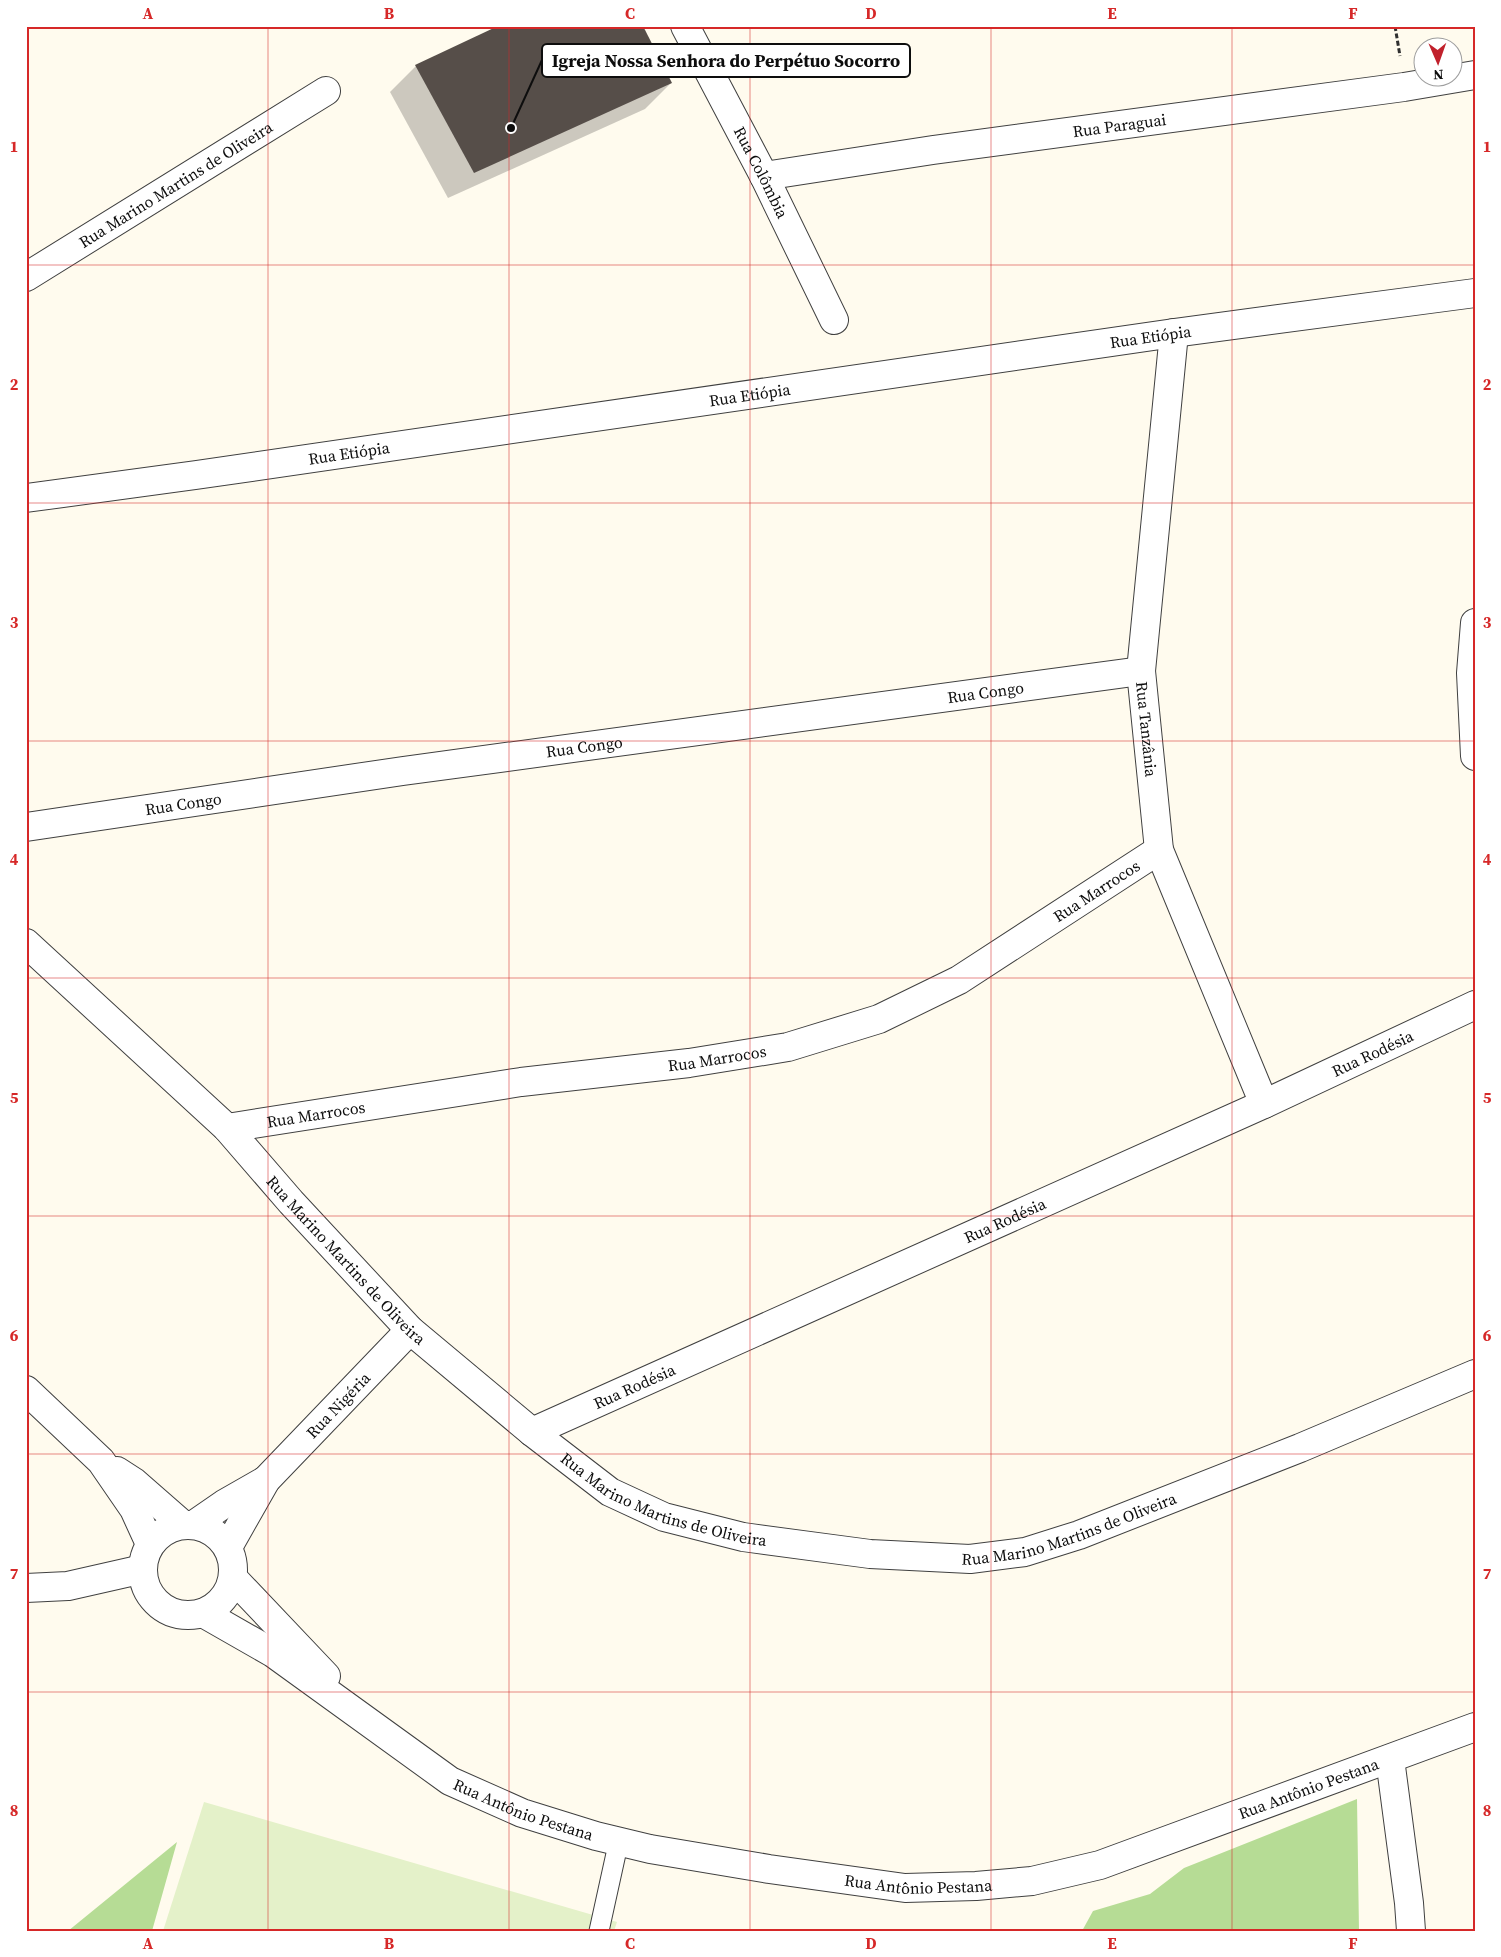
<svg xmlns="http://www.w3.org/2000/svg" width="1501" height="1957" viewBox="0 0 1501 1957" font-family="'Source Serif 4',serif">
  <style>
    .forest { fill: #b6dc95 }
    .pitch { fill: #e4f1c9 }
    .shadow { fill: #0003 }
    .building { fill: #564e49 }
    .lines { fill: none; stroke-linecap: round; stroke-linejoin: round }
    .service-casing { stroke: #404040; stroke-width: 21 }
    .minor-casing { stroke: #404040; stroke-width: 30 }
    .path { stroke: #2f2f2f; stroke-width: 3; stroke-dasharray: 5 2.5; stroke-linecap: butt }
    .service { stroke: #fff; stroke-width: 19 }
    .minor { stroke: #fff; stroke-width: 28 }
    .grid { fill: none; stroke: #d62828; stroke-width: 1; stroke-opacity: 0.55 }
    .labels { text-anchor: middle; dominant-baseline: central; stroke-width: 5; stroke-linejoin: round; paint-order: stroke }
    .street-label { font-size: 16px; fill: #0d0d0d; stroke: #fff }
    .leader { fill: none; stroke: #0d0d0d; stroke-width: 2 }
    .callout-dot { fill: #0d0d0d; stroke: #fff; stroke-width: 2 }
    .callout { fill: #fff; stroke: #0d0d0d; stroke-width: 2 }
    .callout-label { font-size: 18px; text-anchor: middle; font-weight: bold; fill: #0d0d0d }
    .neatline { fill: none; stroke: #d62828; stroke-width: 2 }
    .grid-label { font-size: 16px; text-anchor: middle; font-weight: bold; fill: #d62828 }
  </style>
  <rect width="100%" height="100%" fill="#fffbee"/>
  <path class="forest" d="M1357,1799l2,132h-277l11,-20 57,-17 34,-26z
    M177,1842l-25,89h-84z"/>
  <path class="pitch" d="M204,1802l413,120 -3,9h-451z"/>
  <path class="shadow" d="M416,66l255,17 -26,26 -197,89 -58,-106z"/>
  <path class="building" d="M498,26h145l29,57 -198,90 -59,-108z"/>
  <g class="lines">
    <g class="service-casing">
      <path id="service" d="M599,1931l20,-91"/>
    </g>
    <g class="minor-casing">
      <g id="minor">
        <path id="s1" d="M685,26l79,150 70,144"/>
        <path id="s2" d="M764,176l169,-26 471,-63 71,-12"/>
        <path id="s3" d="M26,277l300,-186"/>
        <path id="s4" d="M1174,333l-33,338 18,179 105,254"/>
        <path id="s5" d="M26,498l170,-23 978,-142 301,-40"/>
        <path d="M1475,623l-4,50 4,83"/>
        <path id="s6" d="M26,827l377,-56 738,-100"/>
        <path id="s7" d="M26,943l201,185 64,74 119,128 122,102 78,60 54,25 79,20 127,17 100,5 55,-7 54,-17 221,-87 175,-74"/>
        <path id="s8" d="M227,1128l294,-46 168,-19 99,-16 91,-28 80,-39 200,-130"/>
        <path d="M26,1390l75,71 33,48 16,35"/>
        <path id="s9" d="M532,1432l732,-328 211,-99"/>
        <path d="M117,1471l17,11 48,42"/>
        <path d="M195,1524l29,-20 42,-24"/>
        <circle cx="188" cy="1570" r="45"/>
        <path id="s10" d="M228,1547l38,-67 144,-150"/>
        <path d="M233,1578l93,98"/>
        <path d="M26,1588l42,-2 75,-17"/>
        <path id="s11" d="M203,1613l70,40 177,128 72,32 74,23 54,13 119,20 136,19 71,-2 56,-5 68,-16 375,-138"/>
        <path d="M1390,1759l19,144 2,28"/>
      </g>
    </g>
    <path class="path" d="M1395,26l5,30"/>
    <use href="#service" class="service"/>
    <use href="#minor" class="minor"/>
  </g>
  <path class="grid" d="M268,26v1905M509,26v1905M750,26v1905M991,26v1905M1232,26v1905M26,265h1449M26,503h1449M26,741h1449M26,978h1449M26,1216h1449M26,1454h1449M26,1692h1449"/>
  <g class="labels">
    <g class="street-label">
      <text stroke="none"><textPath href="#s2" startOffset="359">Rua Paraguai</textPath></text>
      <text stroke="none"><textPath href="#s1" startOffset="165">Rua Colômbia</textPath></text>
      <text stroke="none"><textPath href="#s3" startOffset="176">Rua Marino Martins de Oliveira</textPath></text>
      <text stroke="none"><textPath href="#s5" startOffset="1136">Rua Etiópia</textPath></text>
      <text stroke="none"><textPath href="#s5" startOffset="731">Rua Etiópia</textPath></text>
      <text stroke="none"><textPath href="#s5" startOffset="326">Rua Etiópia</textPath></text>
      <text stroke="none"><textPath href="#s6" startOffset="969">Rua Congo</textPath></text>
      <text stroke="none"><textPath href="#s4" startOffset="398">Rua Tanzânia</textPath></text>
      <text stroke="none"><textPath href="#s6" startOffset="564">Rua Congo</textPath></text>
      <text stroke="none"><textPath href="#s6" startOffset="159">Rua Congo</textPath></text>
      <text stroke="none"><textPath href="#s8" startOffset="915">Rua Marrocos</textPath></text>
      <text stroke="none"><textPath href="#s9" startOffset="922">Rua Rodésia</textPath></text>
      <text stroke="none"><textPath href="#s8" startOffset="495">Rua Marrocos</textPath></text>
      <text stroke="none"><textPath href="#s8" startOffset="90">Rua Marrocos</textPath></text>
      <text stroke="none"><textPath href="#s9" startOffset="518">Rua Rodésia</textPath></text>
      <text stroke="none"><textPath href="#s7" startOffset="451">Rua Marino Martins de Oliveira</textPath></text>
      <text stroke="none"><textPath href="#s9" startOffset="112">Rua Rodésia</textPath></text>
      <text stroke="none"><textPath href="#s10" startOffset="181">Rua Nigéria</textPath></text>
      <text stroke="none"><textPath href="#s7" startOffset="856">Rua Marino Martins de Oliveira</textPath></text>
      <text stroke="none"><textPath href="#s7" startOffset="1276">Rua Marino Martins de Oliveira</textPath></text>
      <text stroke="none"><textPath href="#s11" startOffset="1188">Rua Antônio Pestana</textPath></text>
      <text stroke="none"><textPath href="#s11" startOffset="378">Rua Antônio Pestana</textPath></text>
      <text stroke="none"><textPath href="#s11" startOffset="782">Rua Antônio Pestana</textPath></text>
    </g>
  </g>
  <path class="leader" d="M511 128L542 60"/>
  <circle class="callout-dot" cx="511" cy="128" r="5"/>
  <rect class="callout" x="542" y="44" width="368" height="33" rx="5"/>
  <g class="callout-label">
    <text x="726" y="67">Igreja Nossa Senhora do Perpétuo Socorro</text>
  </g>
  <rect width="1501" height="1957" fill="none" stroke="#ffffff" stroke-width="55"/>
  <g transform="translate(1438 62) rotate(178)"><circle r="24" fill="#ffffff" stroke="#9e9e9e"/>
  <path d="M0-4L9 19L0 12L-9 19Z" fill="#c1212c"/>
  <text y="-8" font-size="14" font-weight="bold" text-anchor="middle" fill="#0d0d0d">N</text>
  </g>
  <rect x="28" y="28" width="1446" height="1902" class="neatline"/>
  <g class="grid-label">
    <text x="148" y="19">A</text>
    <text x="389" y="19">B</text>
    <text x="630" y="19">C</text>
    <text x="871" y="19">D</text>
    <text x="1112" y="19">E</text>
    <text x="1353" y="19">F</text>
    <text x="14" y="152">1</text>
    <text x="1487" y="152">1</text>
    <text x="14" y="390">2</text>
    <text x="1487" y="390">2</text>
    <text x="14" y="628">3</text>
    <text x="1487" y="628">3</text>
    <text x="14" y="865">4</text>
    <text x="1487" y="865">4</text>
    <text x="14" y="1103">5</text>
    <text x="1487" y="1103">5</text>
    <text x="14" y="1341">6</text>
    <text x="1487" y="1341">6</text>
    <text x="14" y="1579">7</text>
    <text x="1487" y="1579">7</text>
    <text x="14" y="1816">8</text>
    <text x="1487" y="1816">8</text>
    <text x="148" y="1949">A</text>
    <text x="389" y="1949">B</text>
    <text x="630" y="1949">C</text>
    <text x="871" y="1949">D</text>
    <text x="1112" y="1949">E</text>
    <text x="1353" y="1949">F</text>
  </g>
</svg>
